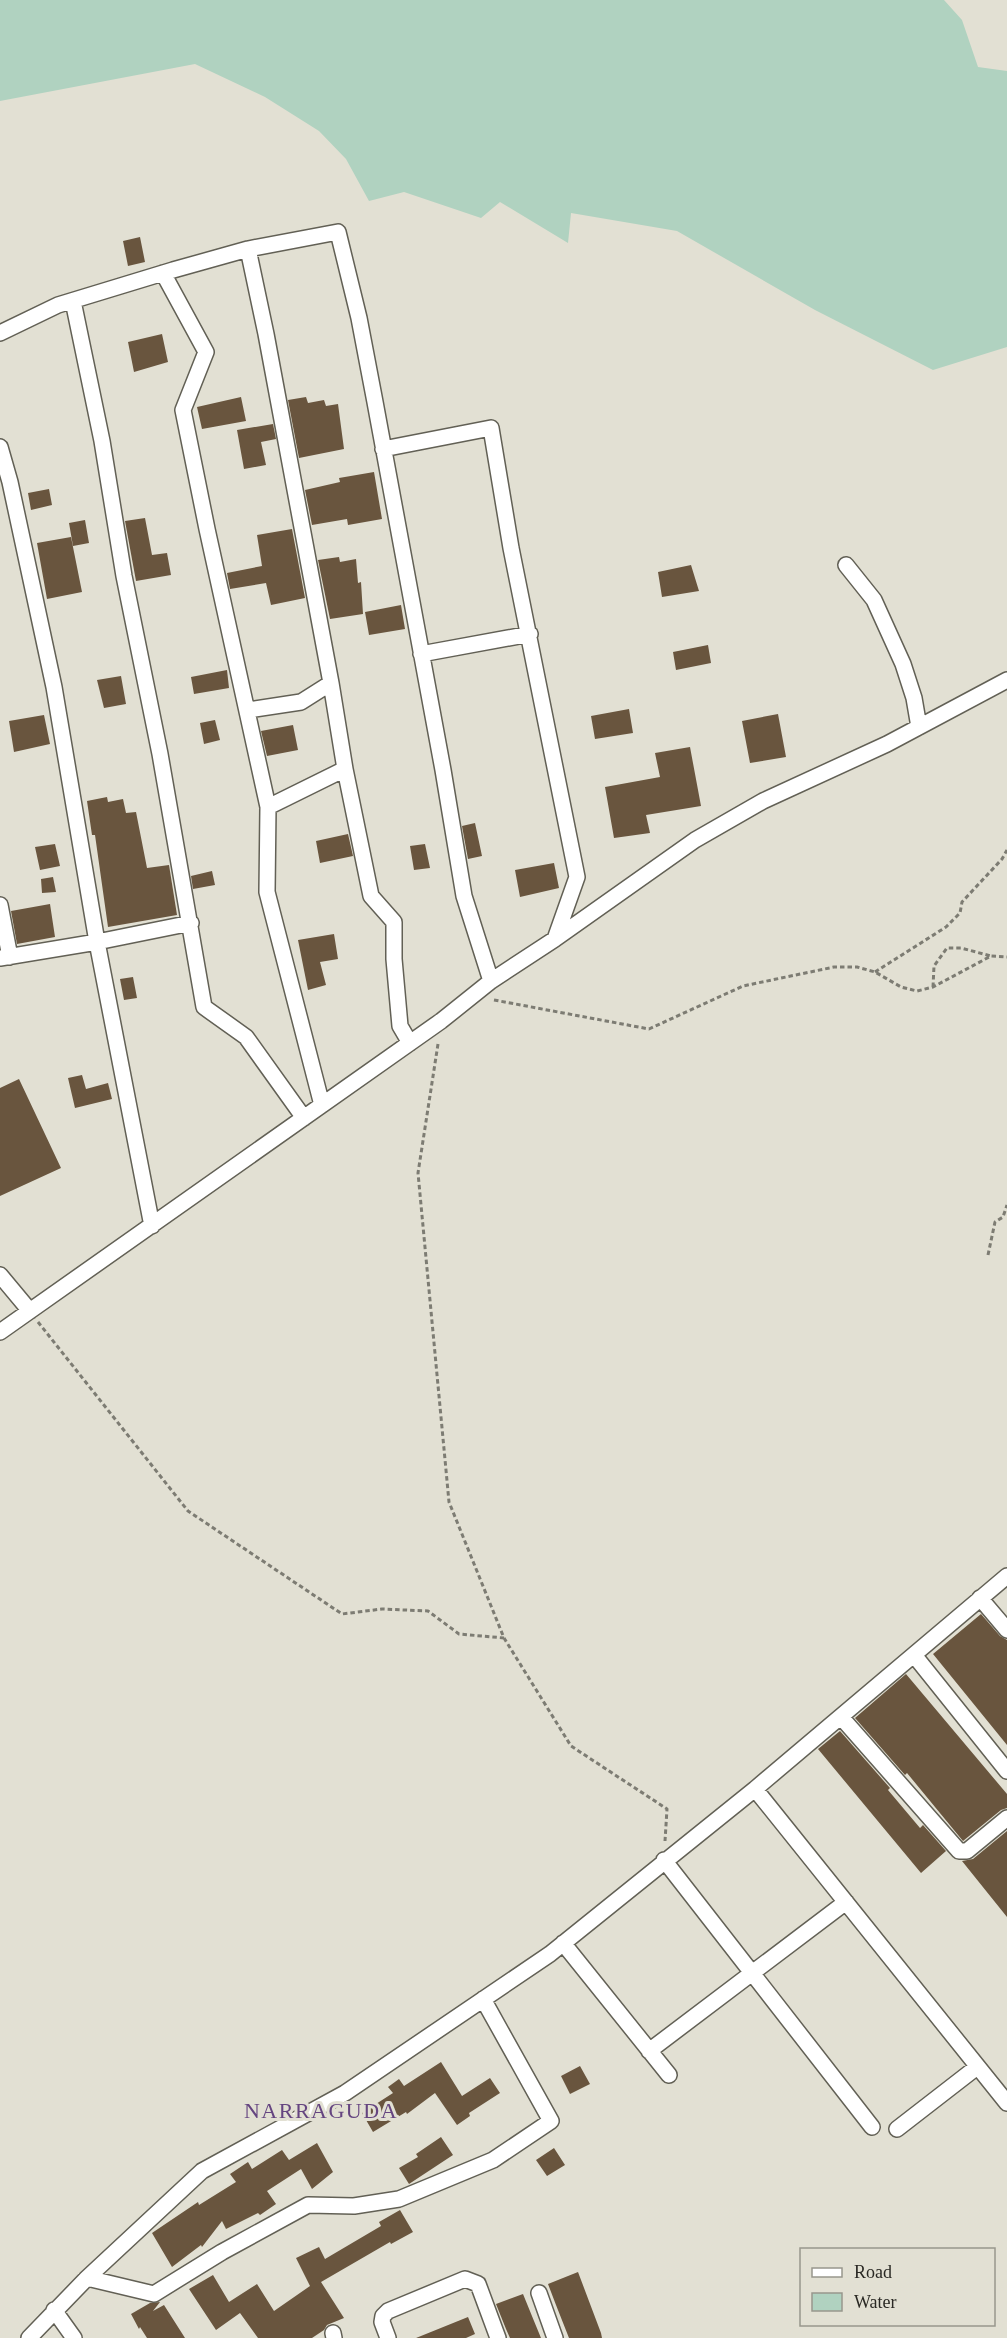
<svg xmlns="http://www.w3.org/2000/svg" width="1007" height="2338" viewBox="0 0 1007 2338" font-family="Georgia,serif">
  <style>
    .water { fill: #b0d2c0 }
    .building { fill: #69553e }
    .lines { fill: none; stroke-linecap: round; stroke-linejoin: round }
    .minor-casing { stroke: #626055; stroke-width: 18 }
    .path { stroke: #7d7c73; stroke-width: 3; stroke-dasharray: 4.5 3; stroke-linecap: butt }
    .minor { stroke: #fff; stroke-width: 15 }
    .labels { text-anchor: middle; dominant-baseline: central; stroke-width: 6; stroke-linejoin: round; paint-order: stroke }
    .neighbourhood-label { font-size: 22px; letter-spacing: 1.5px; fill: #654580; stroke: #e2e0d3 }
  </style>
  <rect width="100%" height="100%" fill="#e2e0d3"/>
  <path class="water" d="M0,0h944l18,20 16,47 29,4v276l-74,23 -118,-60 -138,-79 -106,-18 -3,30 -68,-41 -19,16 -77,-26 -35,9 -23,-42 -27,-28 -54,-34 -70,-33 -195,37z"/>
  <path class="building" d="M140,237l5,25 -17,4 -5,-25z
    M162,334l6,28 -34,10 -6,-30z
    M241,397l5,24 -44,8 -5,-22z
    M306,397l2,6 16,-3 2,6 12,-2 6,45 -45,9 -11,-58z
    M273,424l3,15 -15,3 5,23 -22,4 -7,-39z
    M374,472l8,47 -34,6 -1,-6 -35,6 -7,-35 35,-8 -1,-4z
    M49,489l3,16 -21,5 -3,-17z
    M145,518l7,37 15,-2 4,22 -35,6 -11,-60z
    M85,520l4,23 -16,3 -4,-23z
    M292,529l13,69 -34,7 -5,-22 -36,6 -3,-16 35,-7 -5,-31z
    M71,537l11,55 -35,7 -10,-56z
    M339,557l1,5 16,-3 2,24 3,-1 2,32 -33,5 -12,-59z
    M691,565l8,26 -37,6 -4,-25z
    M401,605l4,24 -36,6 -4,-23z
    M708,645l3,18 -35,7 -3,-18z
    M227,670l2,18 -35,6 -3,-17z
    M121,676l5,28 -22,4 -7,-28z
    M629,709l4,24 -38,6 -4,-23z
    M778,714l8,43 -36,6 -8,-42z
    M44,715l6,29 -36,8 -5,-31z
    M215,720l5,20 -16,4 -4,-21z
    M293,725l5,25 -31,6 -6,-25z
    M690,747l11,59 -55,9 4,18 -36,5 -9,-51 55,-10 -5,-24z
    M107,797l1,5 15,-3 3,14 10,-1 11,56 22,-3 8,50 -69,12 -13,-92h-3l-5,-34z
    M475,823l7,33 -14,3 -6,-33z
    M348,834l5,22 -33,7 -4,-22z
    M55,844l5,22 -20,4 -5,-23z
    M425,844l5,24 -16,2 -4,-24z
    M554,863l5,25 -39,9 -5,-27z
    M212,871l3,14 -22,4 -2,-13z
    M53,877l3,15 -14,1 -1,-14z
    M50,904l5,33 -38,7 -6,-33z
    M334,934l4,25 -18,3 6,23 -18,5 -10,-50z
    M133,977l4,21 -13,2 -4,-21z
    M82,1075l4,14 22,-6 4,16 -37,9 -7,-30z
    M19,1079l42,89 -61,28v-108z
    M981,1614l19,22 7,4v105l-74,-91z
    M906,1674l101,120v14l-6,2 -38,31 -56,-68 -2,2 -50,-57z
    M840,1731l50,57 -2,2 32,38 3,-3 23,26 -25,22 -103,-124z
    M1007,1831v86l-45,-56 11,-2z
    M441,2062l21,34 28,-18 10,15 -31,20 1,3 -13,9 -22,-32 -28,21 -1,-2 -33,20 -11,-19 31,-20 -5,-6 11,-8 5,7z
    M580,2066l10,18 -20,10 -9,-18z
    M441,2137l12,18 -44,29 -10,-16 19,-11 -2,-3z
    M317,2143l16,29 -21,17 -11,-20 -34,22 9,13 -16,11 -2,-2 -32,16 -4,-8 -20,26 -1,-2 -29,22 -20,-34 46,-31 1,3 37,-23 -6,-8 18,-12 4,7 30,-19 7,10z
    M554,2148l11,17 -18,11 -11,-16z
    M400,2210l13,22 -22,12 -1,-2 -69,40 23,36 -17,7 -3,5 -12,8h-54l-18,-25 -24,17 -27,-41 24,-14 16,27 28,-18 17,27 36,-25 -14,-28 23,-11 6,12 56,-33 -2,-4z
    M578,2272l23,61 1,5h-33l-13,-33 -8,-21z
    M523,2294l11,27 7,17h-31l-4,-9 -10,-25z
    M160,2302l-7,9 11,-6 21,33h-38l-7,-11 -1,2 -8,-15 19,-11z
    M468,2317l7,17 -9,4h-50z"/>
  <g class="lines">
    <g class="minor-casing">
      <path id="minor" d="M248,249l18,85 65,349 -30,19 -53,8
        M163,273l43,79 -23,58 24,119 61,278 -1,85 55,213
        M73,301l29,140 22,135 36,178 44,253 42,30 58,81
        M0,333l58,-28 115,-35 75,-21 90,-17 21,86 16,84 68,368 21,126 27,85
        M0,447l10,35 44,205 43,255 55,284
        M383,449l108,-21 20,120 66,329 -22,62
        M846,565l28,35 29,64 11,34 5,29
        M421,654l109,-20
        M345,769l26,127 23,26v37l6,67 10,17
        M268,807l77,-38 -14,-86
        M0,905l10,52
        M0,958l97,-16 94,-19
        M0,1275l30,36
        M0,1332l441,-311 50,-40 64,-42 140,-99 68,-39 124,-57 120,-64
        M980,1598l27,32
        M914,1655l93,116
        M841,1717l118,134h8l40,-33
        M755,1789l252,314
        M664,1860l208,267
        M563,1943l106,132
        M649,2051l197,-149
        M897,2129l80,-62
        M87,2278l67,16 68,-42 86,-47 46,1 45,-7 94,-39 58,-39 -68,-122
        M539,2293l16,45
        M54,2310l20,28
        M333,2333l1,5
        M29,2338l58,-60 115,-107 143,-78 205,-139 205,-165 252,-213
        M388,2338l-6,-16 1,-6 5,-5 77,-32 13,5 20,54"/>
    </g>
    <path class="path" d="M875,972l71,-45 14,-14 2,-11 40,-43 5,-9
      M933,987l1,-21 13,-18h14l30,8
      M494,1000l155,29 94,-43 91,-19h23l18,5 26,15 16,4 16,-4 58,-31 16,1
      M438,1044l-20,129 31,329 55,136 67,108 96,63 -2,32
      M988,1255l7,-33 8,-5 4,-12
      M38,1322l150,189 154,103 40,-5 46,2 31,23 45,4"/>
    <use href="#minor" class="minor"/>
  </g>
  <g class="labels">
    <g class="neighbourhood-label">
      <text x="321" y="2110">NARRAGUDA</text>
    </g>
  </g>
  <rect x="800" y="2248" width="195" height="78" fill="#e2e0d3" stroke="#98978d" stroke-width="1.5"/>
  <rect x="812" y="2268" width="30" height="9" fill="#ffffff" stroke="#98978d" stroke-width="1.5"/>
  <text x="854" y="2278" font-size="18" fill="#2a2924">Road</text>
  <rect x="812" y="2293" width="30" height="18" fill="#b0d2c0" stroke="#98978d" stroke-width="1.5"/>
  <text x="854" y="2308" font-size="18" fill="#2a2924">Water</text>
</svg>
